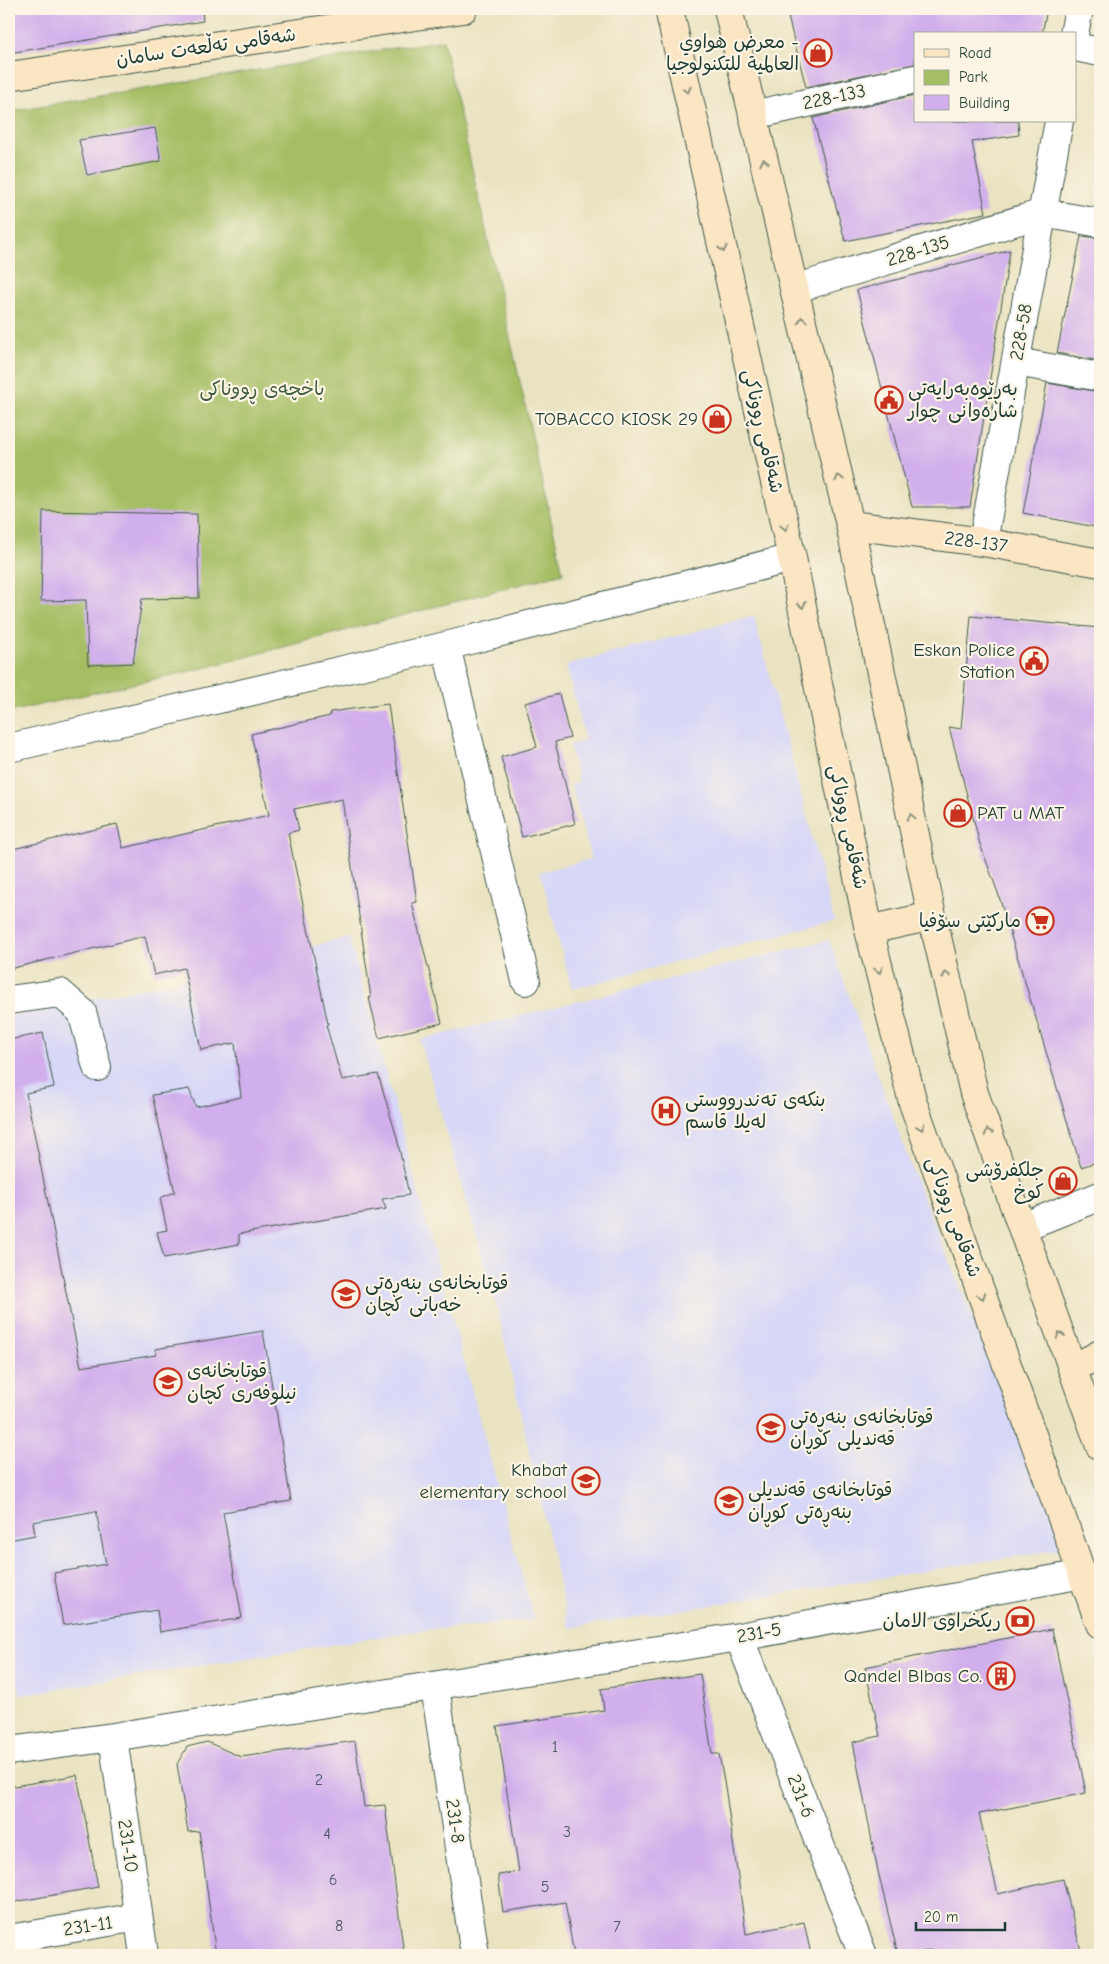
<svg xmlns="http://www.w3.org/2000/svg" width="1109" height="1964" viewBox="0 0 1109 1964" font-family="'Comic Neue','Playpen Sans Arabic',sans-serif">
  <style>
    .built { fill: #d7d7f8 }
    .green { fill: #a5be64; stroke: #627e4c }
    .building { fill: #d1aeec }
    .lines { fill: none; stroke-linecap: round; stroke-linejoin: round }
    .street-casing { stroke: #3d5649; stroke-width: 30 }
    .secondary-casing { stroke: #3d5649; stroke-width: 30 }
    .street { stroke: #fff; stroke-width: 28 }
    .secondary { stroke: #fbe6c4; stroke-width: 28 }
    .oneway { stroke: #8d927c }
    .labels { text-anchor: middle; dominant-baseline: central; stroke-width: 4.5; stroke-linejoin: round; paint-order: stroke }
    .number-label { font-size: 16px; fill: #4c5962 }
    .poi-label { font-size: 19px; fill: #1f3d34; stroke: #fcf5e5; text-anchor: end }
    .street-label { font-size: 19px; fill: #1f3d34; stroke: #fcf5e5 }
    .park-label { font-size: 19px; fill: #405d40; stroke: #fcf5e5 }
  </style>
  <rect width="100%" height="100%" fill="#fcf5e5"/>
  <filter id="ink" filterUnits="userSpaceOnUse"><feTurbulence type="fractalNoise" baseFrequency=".02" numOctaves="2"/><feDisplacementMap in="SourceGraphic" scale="10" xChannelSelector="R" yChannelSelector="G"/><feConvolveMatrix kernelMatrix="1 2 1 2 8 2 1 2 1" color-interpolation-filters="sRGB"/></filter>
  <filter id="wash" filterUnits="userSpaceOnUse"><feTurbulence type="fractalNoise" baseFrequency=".0096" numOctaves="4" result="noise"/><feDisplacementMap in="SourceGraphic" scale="20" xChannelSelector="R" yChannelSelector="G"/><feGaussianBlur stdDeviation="1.12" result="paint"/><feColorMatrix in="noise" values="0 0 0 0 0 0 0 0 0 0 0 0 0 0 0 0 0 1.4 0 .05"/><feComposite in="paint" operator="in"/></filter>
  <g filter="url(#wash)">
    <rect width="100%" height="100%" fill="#eae3c1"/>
    <path class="built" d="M754,616l80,305 -262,68 -32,-117 51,-13 -20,-74 8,-3 -10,-37 16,-5 -19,-75z
      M349,937l185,683 -118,11 -396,64 -11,-68v-611l177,-37z
      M829,940l88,243 151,365 -499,80 -72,-320 -77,-268z"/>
    <path class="green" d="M443,40l120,533 -355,94 -199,45v-601z"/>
    <g id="blocks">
      <path class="building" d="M9,9h193l1,12 -194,32z
        M786,9h261l-5,25h-127v30l-109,23z
        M915,95v26h103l1,14 -47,7 14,71 -141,28 -32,-123z
        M155,128l6,33 -74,14 -8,-35z
        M1081,236l19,2v123l-43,-8z
        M1010,250l-40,257h-58l-55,-217z
        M1047,383l53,9v136l-77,-15z
        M43,511l154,3 2,84 -57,1 -9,64 -45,2 -2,-65 -45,1z
        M971,616l129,12v74l-5,58 5,-1v402l-19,6 -83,-274 -18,-49 -31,-117 12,2z
        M559,694l11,44 -15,4 20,82 -53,13 -21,-80 36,-10 -12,-44z
        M388,704l29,198 -5,1 30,120 -63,15 -10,-40h2l-29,-199 -48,10 5,21 -11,3 40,191 -2,1 16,55 36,-6 19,64 12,57 -27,4 4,10 -147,25v10l-75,14 -7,-26 10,-2 -7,-32 15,-6 -23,-97 37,-6 7,18 45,-10 -6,-54 -34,7 -17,-82 -30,7 -9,-39 -136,33v-119l108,-26 6,24 146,-33 -18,-81 79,-18v-4z
        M43,1033l11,54 -28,6 55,274 75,-12 -1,-6 108,-18 28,170 -68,11 19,106 -82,14 -3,-22 -94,15 -9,-52 52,-9 -10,-53 -63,11 2,13 -26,5v-500z
        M1052,1629l34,164 -107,21 19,80 65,-15 19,76h-150l-1,-5 -21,5h-12l-21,-88 -24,-125 27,-6 -15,-69z
        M700,1674l12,80h7l7,39 20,141 58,-12 7,33h-237l-9,-53 -62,10 -5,-37 21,-3 -22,-146 107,-16 -3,-21z
        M355,1741l9,66 21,-2 19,150h-188l-17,-124 -11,1 -11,-68 10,-17 20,-5 34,15z
        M77,1775l21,112 -89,16v-116z"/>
    </g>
  </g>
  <g filter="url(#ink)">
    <use href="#blocks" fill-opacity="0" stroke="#3d5649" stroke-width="1"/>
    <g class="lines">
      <g class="street-casing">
        <path id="street" d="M1074,34l5,-25
          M1075,47l25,5
          M753,115l162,-36
          M794,289l249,-76 57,10
          M1016,362l84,15
          M983,542l76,-421
          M446,646l80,335
          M9,748l437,-102 346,-88
          M9,1000l51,-7 22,19 15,55
          M1023,1227l77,-31
          M739,1637l124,318
          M435,1687l40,268
          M113,1737l31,218
          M9,1751l104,-14 626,-100 344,-63
          M9,1939l129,-22"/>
      </g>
      <g class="secondary-casing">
        <path id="secondary" d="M669,9l123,549 77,372 44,173 187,521
          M728,9l122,516 82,391 42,177 126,353
          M9,76l454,-67
          M850,525l133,17 117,21
          M869,930l63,-14
          M1072,1369l28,-15"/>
      </g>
      <use href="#street" class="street"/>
      <use href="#secondary" class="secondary"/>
    </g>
    <defs><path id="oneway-chevron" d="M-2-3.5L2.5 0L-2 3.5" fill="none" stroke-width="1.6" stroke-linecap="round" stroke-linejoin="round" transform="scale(1.25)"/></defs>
    <g class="oneway">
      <use href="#oneway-chevron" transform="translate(687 90) rotate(77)"/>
      <use href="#oneway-chevron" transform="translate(764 162) rotate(-103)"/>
      <use href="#oneway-chevron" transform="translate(723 249) rotate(77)"/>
      <use href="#oneway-chevron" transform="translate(802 320) rotate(-103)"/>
      <use href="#oneway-chevron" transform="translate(839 478) rotate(-103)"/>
      <use href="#oneway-chevron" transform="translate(785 527) rotate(77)"/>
      <use href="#oneway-chevron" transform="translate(802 605) rotate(78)"/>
      <use href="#oneway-chevron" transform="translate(911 817) rotate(-102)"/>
      <use href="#oneway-chevron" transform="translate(879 970) rotate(76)"/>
      <use href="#oneway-chevron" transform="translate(946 975) rotate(-104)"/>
      <use href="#oneway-chevron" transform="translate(921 1127) rotate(70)"/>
      <use href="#oneway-chevron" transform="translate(988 1132) rotate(-110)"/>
      <use href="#oneway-chevron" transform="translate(982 1296) rotate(70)"/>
      <use href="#oneway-chevron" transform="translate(1060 1335) rotate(-109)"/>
    </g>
  </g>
  <defs>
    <g id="shop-ring" transform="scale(1.4375)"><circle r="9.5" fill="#fcf5e5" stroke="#c8321e" stroke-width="1.5"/><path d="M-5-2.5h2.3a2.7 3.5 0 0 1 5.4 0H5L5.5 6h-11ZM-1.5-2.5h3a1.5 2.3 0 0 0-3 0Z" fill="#c8321e"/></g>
    <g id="civic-ring" transform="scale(1.4375)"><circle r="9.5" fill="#fcf5e5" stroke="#c8321e" stroke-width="1.5"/><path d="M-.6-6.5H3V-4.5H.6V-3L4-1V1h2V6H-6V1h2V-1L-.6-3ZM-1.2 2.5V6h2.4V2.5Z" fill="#c8321e"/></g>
    <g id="supermarket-ring" transform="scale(1.4375)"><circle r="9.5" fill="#fcf5e5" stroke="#c8321e" stroke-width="1.5"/><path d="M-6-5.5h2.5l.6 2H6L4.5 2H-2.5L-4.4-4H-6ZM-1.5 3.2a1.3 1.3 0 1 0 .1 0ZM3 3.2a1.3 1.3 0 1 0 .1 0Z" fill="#c8321e"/></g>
    <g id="hospital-ring" transform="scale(1.4375)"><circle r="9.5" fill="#fcf5e5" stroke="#c8321e" stroke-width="1.5"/><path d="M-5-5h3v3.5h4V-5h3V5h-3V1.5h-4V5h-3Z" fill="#c8321e"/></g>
    <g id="school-ring" transform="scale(1.4375)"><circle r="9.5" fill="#fcf5e5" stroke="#c8321e" stroke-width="1.5"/><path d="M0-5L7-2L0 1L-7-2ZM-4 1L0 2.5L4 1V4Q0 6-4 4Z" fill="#c8321e"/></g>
    <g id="bank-ring" transform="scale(1.4375)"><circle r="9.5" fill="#fcf5e5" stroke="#c8321e" stroke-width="1.5"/><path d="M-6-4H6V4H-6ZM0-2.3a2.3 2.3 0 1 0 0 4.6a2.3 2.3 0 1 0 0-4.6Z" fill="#c8321e"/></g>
    <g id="building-ring" transform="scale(1.4375)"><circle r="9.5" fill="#fcf5e5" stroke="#c8321e" stroke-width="1.5"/><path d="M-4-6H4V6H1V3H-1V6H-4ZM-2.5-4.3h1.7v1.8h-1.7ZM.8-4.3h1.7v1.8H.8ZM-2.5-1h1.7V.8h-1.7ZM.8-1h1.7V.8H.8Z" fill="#c8321e"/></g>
  </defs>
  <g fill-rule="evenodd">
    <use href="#shop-ring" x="818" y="53"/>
    <use href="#civic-ring" x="889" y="400"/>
    <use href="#shop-ring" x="717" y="419"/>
    <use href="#civic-ring" x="1034" y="661"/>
    <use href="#shop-ring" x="958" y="813"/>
    <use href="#supermarket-ring" x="1040" y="921"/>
    <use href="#hospital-ring" x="666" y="1111"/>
    <use href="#shop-ring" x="1063" y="1181"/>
    <use href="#school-ring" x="346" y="1294"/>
    <use href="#school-ring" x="168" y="1382"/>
    <use href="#school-ring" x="771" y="1428"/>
    <use href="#school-ring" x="586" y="1481"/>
    <use href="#school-ring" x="729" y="1501"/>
    <use href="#bank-ring" x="1020" y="1621"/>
    <use href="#building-ring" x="1001" y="1676"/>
  </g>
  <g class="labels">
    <g class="number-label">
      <text x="555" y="1747">1</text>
      <text x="319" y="1780">2</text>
      <text x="567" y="1832">3</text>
      <text x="327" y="1834">4</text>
      <text x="333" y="1880">6</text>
      <text x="545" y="1887">5</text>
      <text x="339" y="1926">8</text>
      <text x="617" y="1927">7</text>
    </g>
    <g class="poi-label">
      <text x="799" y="42">معرض هواوي -<tspan x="799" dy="22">العالمية للتكنولوجيا</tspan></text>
      <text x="908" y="389" text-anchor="start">بەڕێوەبەرایەتی<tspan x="908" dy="22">شارەوانی چوار</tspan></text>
      <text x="698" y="419">TOBACCO KIOSK 29</text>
      <text x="1015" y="650">Eskan Police<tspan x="1015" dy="22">Station</tspan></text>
      <text x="977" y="813" text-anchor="start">PAT u MAT</text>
      <text x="1021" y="921">مارکێتی سۆفیا</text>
      <text x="685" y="1100" text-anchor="start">بنکەی تەندرووستی<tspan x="685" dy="22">لەیلا قاسم</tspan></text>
      <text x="1044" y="1170">جلکفرۆشی<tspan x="1044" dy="22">کوخ</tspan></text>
      <text x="365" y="1283" text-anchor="start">قوتابخانەی بنەڕەتی<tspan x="365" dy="22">خەباتی کچان</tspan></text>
      <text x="187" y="1371" text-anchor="start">قوتابخانەی<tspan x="187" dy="22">نیلوفەری کچان</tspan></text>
      <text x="790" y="1417" text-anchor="start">قوتابخانەی بنەڕەتی<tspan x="790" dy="22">قەندیلی کوڕان</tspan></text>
      <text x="567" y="1470">Khabat<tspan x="567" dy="22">elementary school</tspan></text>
      <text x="748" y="1490" text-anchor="start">قوتابخانەی قەندیلی<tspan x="748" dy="22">بنەڕەتی کوڕان</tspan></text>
      <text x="1001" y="1621">ريكخراوى الامان</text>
      <text x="982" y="1676">Qandel Blbas Co.</text>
    </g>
    <g class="street-label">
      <text transform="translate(206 47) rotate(-8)">شەقامی تەڵعەت سامان</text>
      <text transform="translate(834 97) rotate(-12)">228-133</text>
      <text transform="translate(918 251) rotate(-17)">228-135</text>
      <text transform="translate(1021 332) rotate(-80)">228-58</text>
      <text transform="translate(763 431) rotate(77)">شەقامی ڕووناکی</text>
      <text transform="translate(976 542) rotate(8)">228-137</text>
      <text transform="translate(848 827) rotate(78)">شەقامی ڕووناکی</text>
      <text transform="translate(954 1217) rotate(70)">شەقامی ڕووناکی</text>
      <text transform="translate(759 1633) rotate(-10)">231-5</text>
      <text transform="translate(801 1796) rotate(69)">231-6</text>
      <text transform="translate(455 1821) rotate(82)">231-8</text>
      <text transform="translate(128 1846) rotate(82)">231-10</text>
      <text transform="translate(88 1926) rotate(-9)">231-11</text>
    </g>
    <g class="park-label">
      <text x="262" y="389">باخچەی ڕووناکی</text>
    </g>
  </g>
  <rect width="1109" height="1964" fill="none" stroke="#fcf5e5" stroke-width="30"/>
  <rect x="914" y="32" width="162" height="90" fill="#fcf5e5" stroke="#a4ab9e"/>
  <rect x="924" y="49" width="25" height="8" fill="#fbe6c4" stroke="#a4ab9e"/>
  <text x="959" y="58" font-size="15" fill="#1f3d34">Road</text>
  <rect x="924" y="70" width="25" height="15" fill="#a5be64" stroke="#a4ab9e"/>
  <text x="959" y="82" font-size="15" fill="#1f3d34">Park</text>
  <rect x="924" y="95" width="25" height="15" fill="#d1aeec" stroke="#a4ab9e"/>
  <text x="959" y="108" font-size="15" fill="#1f3d34">Building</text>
  <path d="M916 1922v8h89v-8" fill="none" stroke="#1f3d34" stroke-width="2.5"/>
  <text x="924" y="1922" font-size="15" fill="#1f3d34" stroke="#fcf5e5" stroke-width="4" paint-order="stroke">20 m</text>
</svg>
